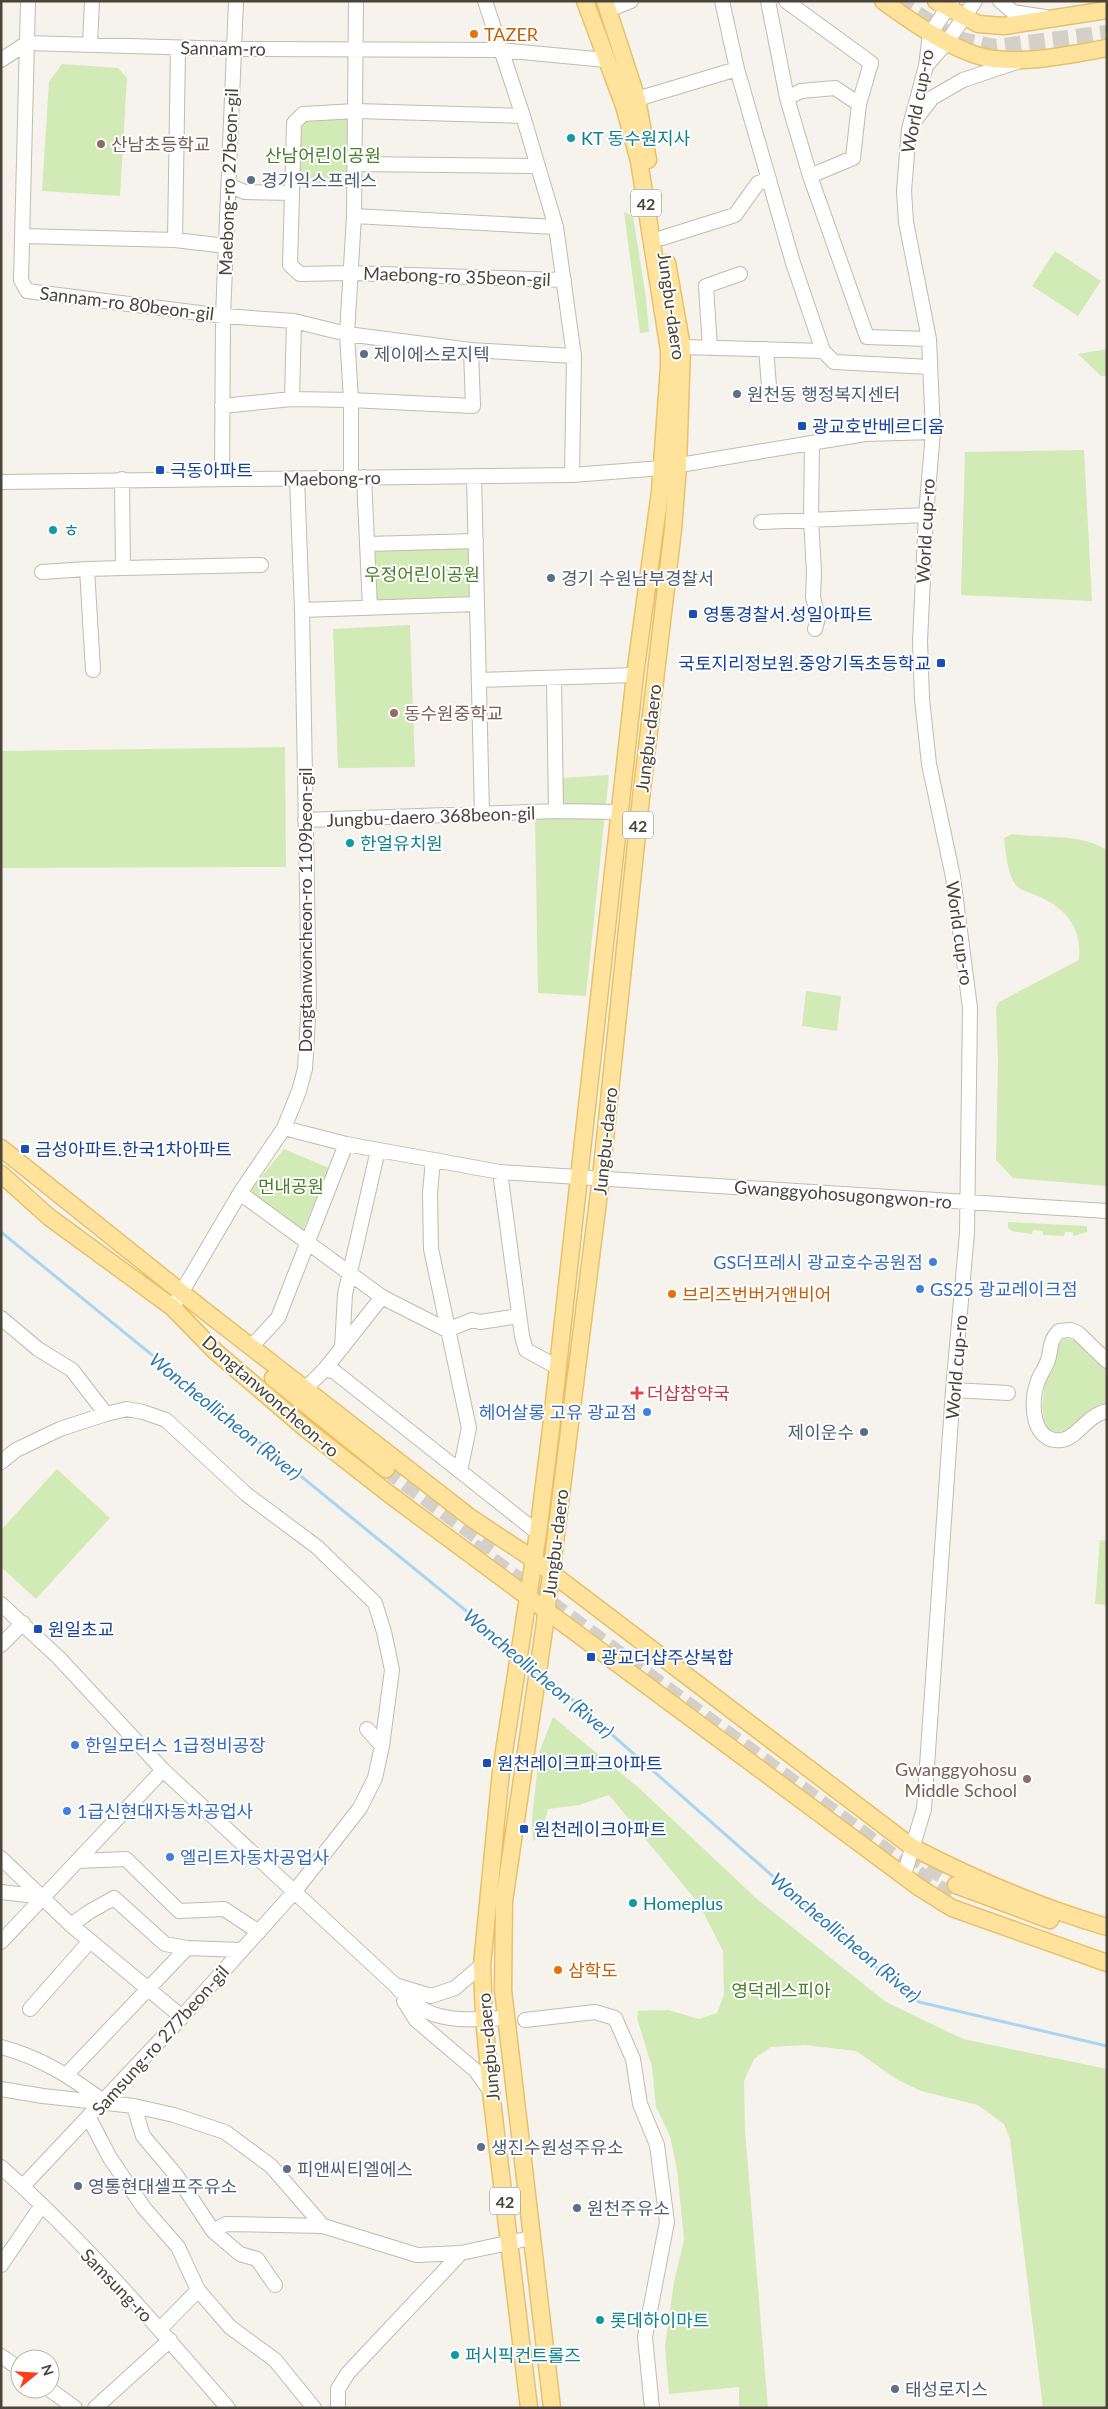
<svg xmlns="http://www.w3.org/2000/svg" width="1108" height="2409" viewBox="0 0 1108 2409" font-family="Lato,'Noto Sans KR',sans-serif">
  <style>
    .green { fill: #d2eab5 }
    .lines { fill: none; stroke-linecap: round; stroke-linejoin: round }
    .stream { stroke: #a9d4f2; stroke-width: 3 }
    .major-tunnel { stroke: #d4d0c8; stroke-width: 16; stroke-dasharray: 16 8; stroke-linecap: butt }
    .minor-casing { stroke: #c2bbae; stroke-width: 16 }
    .major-casing { stroke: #e6c16a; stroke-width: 19 }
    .minor { stroke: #fff; stroke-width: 14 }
    .major { stroke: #ffe39c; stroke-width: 16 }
    .food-dot { fill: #e8710a; stroke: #fff; stroke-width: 2 }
    .culture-dot { fill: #0f9aa8; stroke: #fff; stroke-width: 2 }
    .education-dot { fill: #8d6e63; stroke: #fff; stroke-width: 2 }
    .service-dot { fill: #5c6f8a; stroke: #fff; stroke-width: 2 }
    .transit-dot { fill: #1a4fb4; stroke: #fff; stroke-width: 2 }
    .shop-dot { fill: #3f7fe0; stroke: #fff; stroke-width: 2 }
    .health-dot { fill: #e0444e; stroke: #fff; stroke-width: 2 }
    .labels { text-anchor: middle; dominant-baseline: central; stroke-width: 4; stroke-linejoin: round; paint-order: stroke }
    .shield { fill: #fff; stroke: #817c74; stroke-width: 1 }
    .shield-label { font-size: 16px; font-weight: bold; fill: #4b4439 }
    .food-label { font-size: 18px; fill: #c56008; stroke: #fff; text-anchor: start }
    .street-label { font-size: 18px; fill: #4b4439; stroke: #fff }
    .culture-label { font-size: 18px; fill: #0d838f; stroke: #fff; text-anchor: start }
    .education-label { font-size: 18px; fill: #785e54; stroke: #fff; text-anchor: start }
    .park-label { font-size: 18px; fill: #4a7f2a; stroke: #fff }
    .service-label { font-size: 18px; fill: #4e5e75; stroke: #fff; text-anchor: start }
    .transit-label { font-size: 18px; fill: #164399; stroke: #fff; text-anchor: start }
    .shop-label { font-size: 18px; fill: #366cbe; stroke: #fff; text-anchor: start }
    .health-label { font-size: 18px; fill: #be3a42; stroke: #fff; text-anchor: start }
    .water-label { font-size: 19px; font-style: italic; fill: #2e7ab2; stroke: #fff }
  </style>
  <rect width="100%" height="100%" fill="#f6f3ec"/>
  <path class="green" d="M62,64l56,4 9,10 -7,118 -78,-5 7,-109z
    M305,118h43v67l-53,-2 2,-56z
    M624,212l9,4 13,82 3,34 -9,1z
    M1055,251l46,30 -23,35 -46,-30z
    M1107,349v27h-6l-23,-22z
    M1084,450l8,151 -131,-6 4,-143z
    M471,547l1,52 -98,2 -1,-52z
    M410,625l5,142 -77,1 -5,-139z
    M285,747l1,120 -285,1v-117z
    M609,775l-23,221 -48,-3 -3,-175 27,-2 -1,-38z
    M1012,834c24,4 78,0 95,17v335l-94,-8 -17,-18 2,-101 -2,-51 3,-6 80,-42c3,-31 -11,-50 -39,-63 -6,-3 -15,-5 -21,-9 -12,-9 -13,-37 -15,-50z
    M806,991l35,5 -4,35 -35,-5z
    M284,1149l45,19 -26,62 -54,-38z
    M1008,1222l79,4v6l-14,4v-4h-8l-1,4 -21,-1v-4l-10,-1 -1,4 -20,-3 -4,-3z
    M1064,1339c16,-2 31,19 43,29v36c-21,6 -40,41 -62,23l-3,-20 3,-25 9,-14 5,-24z
    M57,1469l53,49 -74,81 -35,-32v-37z
    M1100,1540l7,1v64l-12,-1z
    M553,1717l86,71 118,111 129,103 77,37 144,30v339h-64l-33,-269 -6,-15 -26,-19 -57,-14 -23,-11 -42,-29 -51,-6 -34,2 -17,12 -10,22 1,49 23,278h-29v-21l-70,7 -4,-48 9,-64 10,-42 -7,-71 -7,-33 -14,-29 -4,-40 -15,-49 1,-7 30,-1 31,9 18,-6 7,-18 -1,-44 -24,-47 -90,-109 -30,10 -31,4 -8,28 -7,4 -1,-22 7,-66z"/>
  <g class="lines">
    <path class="stream" d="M1,1232l512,417
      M543,1674l358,315 18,13 188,44"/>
    <path class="major-tunnel" d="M897,1l60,38 38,8 112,-14
      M386,1469l107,79
      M473,1546l419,309 61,43
      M908,1853l48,32"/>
    <g class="minor-casing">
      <path id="minor" d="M28,1l-7,279 6,11 196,25 71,5 53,13 124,16 103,6
        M485,1l38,115 33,111 18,129 -2,119
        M768,1l19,97 23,78 57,161 62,2
        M786,1l85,62 -12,41 -6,54 -43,18
        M1000,1l13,11 32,5
        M608,10l23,-9
        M90,45l2,-44
        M1,60l26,-17 205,6 268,1 106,10
        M926,66l21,-24 28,-41
        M787,98l14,-7 34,-3 24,16
        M637,99l100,-30
        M523,116l-167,-5 -53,3 -9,9 -4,142 10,9 50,-1 214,7
        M912,124l20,-26 31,-18 54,-18
        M354,164l184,2
        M230,186l15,6 47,1
        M354,216l202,11
        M22,236l153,4 51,6
        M662,238l73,-23 23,-32 11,-4
        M175,240l3,-192
        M682,347l141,4 -30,-88 -56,-194 -15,-68
        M710,348l-4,-62 34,-12
        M766,349l3,37
        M823,351l11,11 96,5
        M292,399l2,-78
        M222,406l70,-7 59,1 122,6 -2,-56
        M812,443l-1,76 3,53 -1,25 5,21 -3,11
        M474,476l8,338
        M351,477v-77l-4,-66 7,-118 2,-215
        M364,477l6,131
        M122,479l1,89 138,-3
        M222,479l1,-163 13,-315
        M1,482l571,-7 90,-7 203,-34 68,-2
        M761,522l165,-7
        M367,544l109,-3
        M42,572l45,-3
        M302,610l175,-6
        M93,670l-6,-101 36,-1
        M554,679l2,132
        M479,680l156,-5
        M305,820l251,-9 63,1
        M284,1128l62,16 154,28 607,39
        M433,1160l-3,33 1,56 38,179 -9,43
        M500,1172l22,164 4,14 31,17
        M240,1193l142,104 65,33 25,-10 8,2 39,-6
        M177,1300l63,-107 44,-65 15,-37 6,-22 4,-68 -7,-391 -5,-132
        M1,1318l37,31 34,21 34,44
        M251,1347l27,-29 68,-174
        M342,1348l3,-54 33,-144
        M1107,1361l-29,-28 -7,-3 -12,1c-12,13 -6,17 -12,32 -3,7 -8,13 -10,21 -7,19 -5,60 25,56 15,-2 25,-25 45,-29
        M325,1369l10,3 203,161
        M305,1389l20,-20 57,-72
        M953,1390l55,3
        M1,1462l15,-12 44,-21 46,-15 21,-5 16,3 23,8 80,74 71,53 58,56 9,29 8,38 -10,76
        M1,1604l58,54 104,112 232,215c33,40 63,35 111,33
        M1,1645l22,-22
        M1,1858l70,67 111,92
        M78,1861l48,-2 53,52 45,-2 35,23
        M904,1875l20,-66 29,-419 14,-157 3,-225 -17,-131 -24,-113 -7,-65 -2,-58 6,-126 7,-83 -4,-93 -23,-117 -2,-31 5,-62 17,-63 4,-32 22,-33
        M1,1892l43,5
        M71,1925l18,-13 25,-14 51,46 22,4 55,2
        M1,1942l162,-172
        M395,1985l36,11 24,-8 27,-23
        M404,2001l12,19 60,51 15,21
        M30,2009l60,-68
        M525,2020l70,-8 20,6 18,41 7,45 17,41 10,77 -22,115 7,71
        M1,2047c39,10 70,30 102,54
        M67,2074l120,-126
        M1,2089l42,7 91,10 40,9 51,17 46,34 52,60 94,29 44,-2 70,-15
        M134,2106l9,30 33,39 37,56 13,-7 97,2
        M89,2118l21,40 34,50 34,39 20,43 32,37 45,33 39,48
        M1,2167c82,73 155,158 227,241
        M23,2186l159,-169 113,-126 65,-83 15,-30 7,-32 -15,-17
        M213,2231l27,23 17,5 18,26
        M1,2265l41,-60
        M160,2329l38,-39
        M1,2356l19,13
        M49,2389l26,19
        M95,2408l75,-68
        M338,2408v-19l10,-16 113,-120"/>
    </g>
    <g class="major-casing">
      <path id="major" d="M605,1l32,98 11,61
        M883,1c28,20 57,41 90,53 38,14 94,1 134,-6
        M936,1l42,23 26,2 103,-16
        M1,1148l200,160 270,210 62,41 379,288c62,32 127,60 195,80
        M1,1174l48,43 123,90 44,45 90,77 83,65 531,394 32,20 155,55
        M273,1378l113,91
        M956,1885l94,35
        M529,2408l-38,-316 -7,-74 -2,-53 19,-194 37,-238 13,-104 84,-754 25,-183 9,-125v-17l-30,-189 -15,-55 -39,-105
        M552,2408l-49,-418 1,-89 40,-271 57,-453 38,-362 34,-286 5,-63 4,-119 -15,-84"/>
    </g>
    <use href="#minor" class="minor"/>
    <use href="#major" class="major"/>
  </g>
  <g class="food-dot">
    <circle cx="474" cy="34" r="5"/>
    <circle cx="672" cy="1294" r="5"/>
    <circle cx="558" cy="1970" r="5"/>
  </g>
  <g class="culture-dot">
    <circle cx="571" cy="138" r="5"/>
    <circle cx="53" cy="530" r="5"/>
    <circle cx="350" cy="843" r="5"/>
    <circle cx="633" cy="1903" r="5"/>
    <circle cx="600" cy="2320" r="5"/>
    <circle cx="455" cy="2355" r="5"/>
  </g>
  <g class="education-dot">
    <circle cx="101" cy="144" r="5"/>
    <circle cx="394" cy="713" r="5"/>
    <circle cx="1027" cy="1779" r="5"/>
  </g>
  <g class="service-dot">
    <circle cx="251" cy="180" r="5"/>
    <circle cx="364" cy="354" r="5"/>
    <circle cx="737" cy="394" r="5"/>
    <circle cx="551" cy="578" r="5"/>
    <circle cx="864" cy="1432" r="5"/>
    <circle cx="481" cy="2147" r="5"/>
    <circle cx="287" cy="2169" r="5"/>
    <circle cx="78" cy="2186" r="5"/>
    <circle cx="577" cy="2208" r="5"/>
    <circle cx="895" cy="2389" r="5"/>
  </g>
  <g class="transit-dot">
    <rect x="797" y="421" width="10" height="10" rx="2.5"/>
    <rect x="155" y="465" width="10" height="10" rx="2.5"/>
    <rect x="688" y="609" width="10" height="10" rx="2.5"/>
    <rect x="936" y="658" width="10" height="10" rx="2.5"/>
    <rect x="20" y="1144" width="10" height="10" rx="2.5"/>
    <rect x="33" y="1624" width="10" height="10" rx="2.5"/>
    <rect x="586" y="1652" width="10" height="10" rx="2.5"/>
    <rect x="482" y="1758" width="10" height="10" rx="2.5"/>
    <rect x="519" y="1824" width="10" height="10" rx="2.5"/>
  </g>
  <g class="shop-dot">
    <circle cx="933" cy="1262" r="5"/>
    <circle cx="920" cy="1289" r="5"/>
    <circle cx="647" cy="1412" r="5"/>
    <circle cx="75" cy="1745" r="5"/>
    <circle cx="67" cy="1811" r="5"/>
    <circle cx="170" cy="1857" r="5"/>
  </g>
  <path class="health-dot" d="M634.5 1385.5h5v5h5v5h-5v5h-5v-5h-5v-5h5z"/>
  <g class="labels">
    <g class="shield">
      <rect x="631" y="189.5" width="30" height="27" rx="4"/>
      <rect x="623" y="811.5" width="30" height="27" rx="4"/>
      <rect x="490" y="2187.5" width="30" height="27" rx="4"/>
    </g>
    <g class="shield-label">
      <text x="646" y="203">42</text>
      <text x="638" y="825">42</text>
      <text x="505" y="2201">42</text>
    </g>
    <g class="food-label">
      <text x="484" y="34">TAZER</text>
      <text x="682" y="1294">브리즈번버거앤비어</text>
      <text x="568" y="1970">삼학도</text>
    </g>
    <g class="street-label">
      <text transform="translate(223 48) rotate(1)">Sannam-ro</text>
      <text transform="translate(917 101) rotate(-79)">World cup-ro</text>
      <text transform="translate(228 182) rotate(-88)">Maebong-ro 27beon-gil</text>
      <text transform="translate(457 276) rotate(2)">Maebong-ro 35beon-gil</text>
      <text transform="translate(127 303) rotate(7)">Sannam-ro 80beon-gil</text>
      <text transform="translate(672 306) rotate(82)">Jungbu-daero</text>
      <text transform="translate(332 478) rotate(-1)">Maebong-ro</text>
      <text transform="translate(925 531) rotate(-87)">World cup-ro</text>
      <text transform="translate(648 738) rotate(-83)">Jungbu-daero</text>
      <text transform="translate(431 816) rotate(-2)">Jungbu-daero 368beon-gil</text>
      <text transform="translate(305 910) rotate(-90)">Dongtanwoncheon-ro 1109beon-gil</text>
      <text transform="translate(960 933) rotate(82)">World cup-ro</text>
      <text transform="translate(605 1141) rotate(-84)">Jungbu-daero</text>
      <text transform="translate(843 1194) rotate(4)">Gwanggyohosugongwon-ro</text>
      <text transform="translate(956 1367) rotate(-85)">World cup-ro</text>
      <text transform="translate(271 1396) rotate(41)">Dongtanwoncheon-ro</text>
      <text transform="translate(555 1543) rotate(-83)">Jungbu-daero</text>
      <text transform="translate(160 2040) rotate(-48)">Samsung-ro 277beon-gil</text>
      <text transform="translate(488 2047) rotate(-95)">Jungbu-daero</text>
      <text transform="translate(117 2285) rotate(46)">Samsung-ro</text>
    </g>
    <g class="culture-label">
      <text x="581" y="138">KT 동수원지사</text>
      <text x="63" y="530">ㅎ</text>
      <text x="360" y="843">한얼유치원</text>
      <text x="643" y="1903">Homeplus</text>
      <text x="610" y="2320">롯데하이마트</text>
      <text x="465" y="2355">퍼시픽컨트롤즈</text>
    </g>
    <g class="education-label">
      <text x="111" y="144">산남초등학교</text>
      <text x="404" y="713">동수원중학교</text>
      <text x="1017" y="1769" text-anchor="end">Gwanggyohosu<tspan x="1017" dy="21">Middle School</tspan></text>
    </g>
    <g class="park-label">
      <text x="323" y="155">산남어린이공원</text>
      <text x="422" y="574">우정어린이공원</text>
      <text x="291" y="1186">먼내공원</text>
      <text x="781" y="1990">영덕레스피아</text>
    </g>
    <g class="service-label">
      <text x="261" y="180">경기익스프레스</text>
      <text x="374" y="354">제이에스로지텍</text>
      <text x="747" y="394">원천동 행정복지센터</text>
      <text x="561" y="578">경기 수원남부경찰서</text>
      <text x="854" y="1432" text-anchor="end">제이운수</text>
      <text x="491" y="2147">생진수원성주유소</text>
      <text x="297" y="2169">피앤씨티엘에스</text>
      <text x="88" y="2186">영통현대셀프주유소</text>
      <text x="587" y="2208">원천주유소</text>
      <text x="905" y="2389">태성로지스</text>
    </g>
    <g class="transit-label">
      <text x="812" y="426">광교호반베르디움</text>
      <text x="170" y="470">극동아파트</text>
      <text x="703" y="614">영통경찰서.성일아파트</text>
      <text x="931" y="663" text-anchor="end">국토지리정보원.중앙기독초등학교</text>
      <text x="35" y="1149">금성아파트.한국1차아파트</text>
      <text x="48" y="1629">원일초교</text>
      <text x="601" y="1657">광교더샵주상복합</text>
      <text x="497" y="1763">원천레이크파크아파트</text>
      <text x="534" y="1829">원천레이크아파트</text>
    </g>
    <g class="shop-label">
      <text x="923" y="1262" text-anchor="end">GS더프레시 광교호수공원점</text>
      <text x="930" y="1289">GS25 광교레이크점</text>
      <text x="637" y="1412" text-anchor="end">헤어살롱 고유 광교점</text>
      <text x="85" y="1745">한일모터스 1급정비공장</text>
      <text x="77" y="1811">1급신현대자동차공업사</text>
      <text x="180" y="1857">엘리트자동차공업사</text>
    </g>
    <g class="health-label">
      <text x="647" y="1393">더샵참약국</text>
    </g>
    <g class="water-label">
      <text transform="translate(226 1416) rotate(39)">Woncheollicheon (River)</text>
      <text transform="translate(539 1673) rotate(40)">Woncheollicheon (River)</text>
      <text transform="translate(846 1937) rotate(40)">Woncheollicheon (River)</text>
    </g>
  </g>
  <rect width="1108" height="2409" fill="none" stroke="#4b4439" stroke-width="5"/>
  <g transform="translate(35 2374) rotate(72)"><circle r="24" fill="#ffffff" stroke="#b7b4b0"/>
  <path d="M0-4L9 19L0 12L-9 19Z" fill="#fc3f1d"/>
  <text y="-8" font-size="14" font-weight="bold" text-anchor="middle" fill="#4b4439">N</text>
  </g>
</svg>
